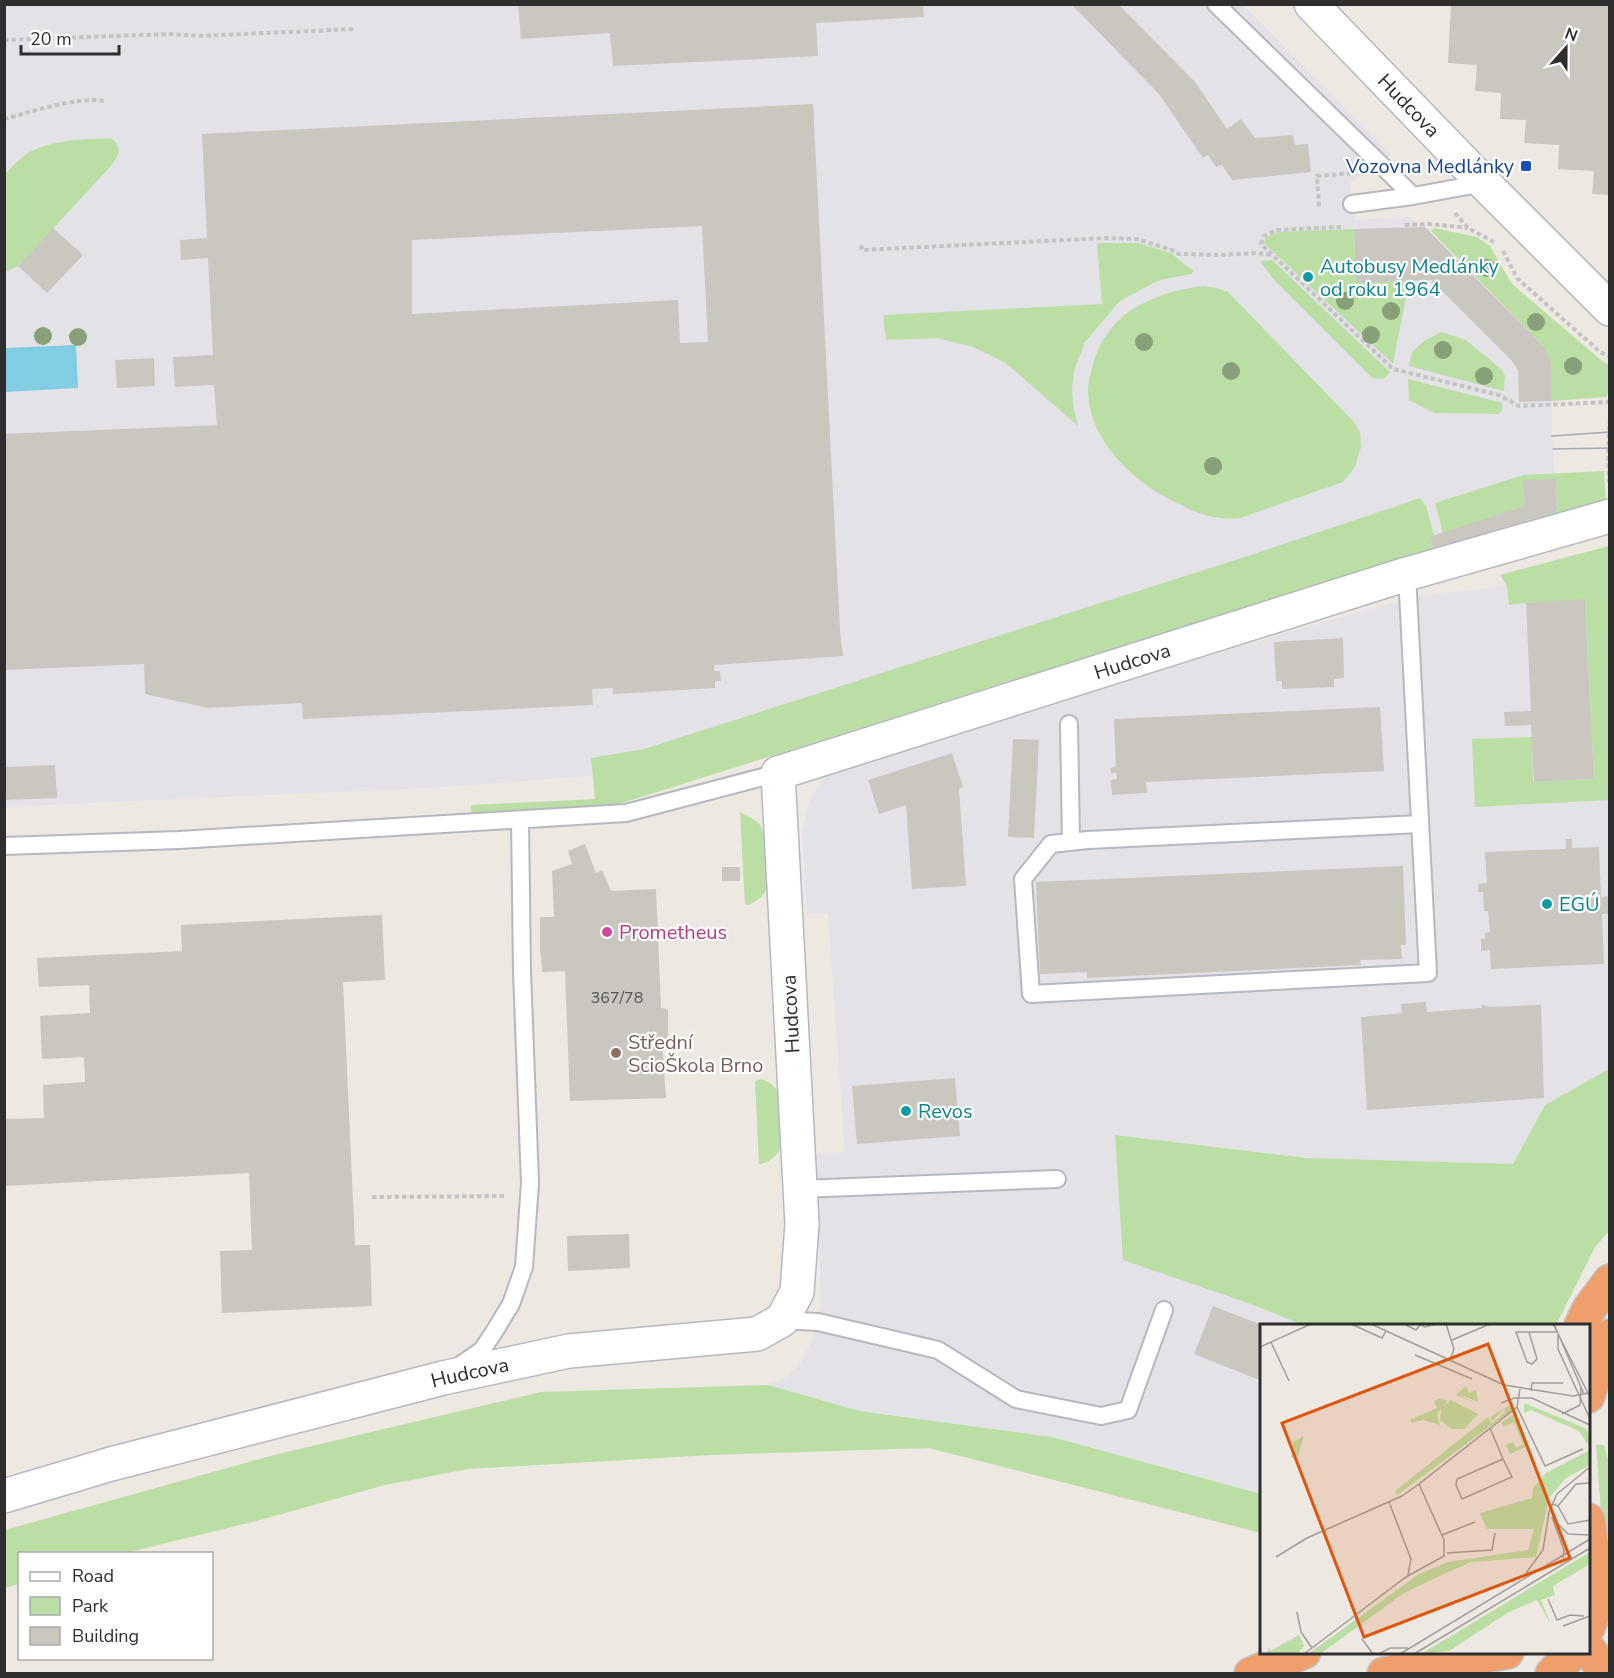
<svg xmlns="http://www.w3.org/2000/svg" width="1614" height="1678" viewBox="0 0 1614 1678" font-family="'Nunito Sans',sans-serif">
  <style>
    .industrial { fill: #e3e2e7 }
    .green { fill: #bbdea5 }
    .water { fill: #81cde3 }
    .building { fill: #cac6c0; fill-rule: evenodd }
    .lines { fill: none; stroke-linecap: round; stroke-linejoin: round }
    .lane-casing { stroke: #b5b8c0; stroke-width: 20 }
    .street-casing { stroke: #b5b8c0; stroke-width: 36 }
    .secondary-casing { stroke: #b5b8c0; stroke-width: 36 }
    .highway-casing { stroke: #c4c4c4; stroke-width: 36 }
    .path { stroke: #c4c4c4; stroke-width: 4; stroke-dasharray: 4.5 3; stroke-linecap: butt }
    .lane { stroke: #fff; stroke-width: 16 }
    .street { stroke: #fff; stroke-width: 33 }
    .secondary { stroke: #fff; stroke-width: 33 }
    .highway { stroke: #ee9f6c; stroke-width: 33 }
    .tram { stroke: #a5a8b6; stroke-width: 1.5 }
    .tree { fill: #87a079 }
    .transit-dot { fill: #1a4fb4; stroke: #fff; stroke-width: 2 }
    .culture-dot { fill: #0f9aa8; stroke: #fff; stroke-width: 2 }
    .hotel-dot { fill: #d1479c; stroke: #fff; stroke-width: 2 }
    .education-dot { fill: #8d6e63; stroke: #fff; stroke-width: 2 }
    .labels { text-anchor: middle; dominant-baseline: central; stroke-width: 4.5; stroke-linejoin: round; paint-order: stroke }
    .number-label { font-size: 16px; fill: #555452 }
    .street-label { font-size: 20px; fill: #2e2e2e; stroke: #fff }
    .transit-label { font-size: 20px; fill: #164399; stroke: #fff; text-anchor: end }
    .culture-label { font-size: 20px; fill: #0d838f; stroke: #fff; text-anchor: start }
    .hotel-label { font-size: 20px; fill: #b23c85; stroke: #fff; text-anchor: start }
    .education-label { font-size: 20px; fill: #785e54; stroke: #fff; text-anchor: start }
    .inset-road { fill: none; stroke: #a19e9a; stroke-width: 1.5 }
    .view { fill: #df570e; fill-opacity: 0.15; stroke: #df570e; stroke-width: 3 }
    .inset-edge { fill: none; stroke: #2e2e2e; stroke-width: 3 }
  </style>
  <rect width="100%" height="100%" fill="#ede8e2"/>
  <path class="industrial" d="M4,5h1239l148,150 -41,28 4,37 54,-3 17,10 119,120 7,21 1,33v35l5,75 -123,39 -5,-12 -763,232 -220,17 -441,20z
    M1609,573v496l-64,36 -32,59 -50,161 -201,1 -1,168 -209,-57 -193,-26 -91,-26 18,-8 14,-13 13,-25 5,-17 3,-22 -6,-145 30,-3 -17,-239 -21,1 -5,-82 8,-34 16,-22 8,-5 163,-51 268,-81 143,-41z"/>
  <path class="green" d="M111,138c12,11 8,16 0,28l-93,100 -13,6v-97c5,-7 13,-14 20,-20 20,-15 62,-16 86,-17z
    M1434,228l43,9 13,9 22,38 89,76 8,5v26l-3,6 -54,4 -1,-33 -7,-21 -113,-116z
    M1354,229l2,54 53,-2 -16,83 -129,-121 2,-6 12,-5z
    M1097,243h41l33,10 22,18 -1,3 -33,6 -39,21 -35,41 -11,29 -2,17 1,18 5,20 -72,-63 -33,-16 -36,-9 -51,2 -3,-25 219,-11z
    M1272,260l118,112 -7,7 -11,-1 -98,-98 -14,-19z
    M1204,286l13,2 11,4 126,130 6,10 1,15 -6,20 -12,15 -103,36c-26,3 -47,-6 -69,-18 -40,-20 -81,-60 -83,-107 0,-10 3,-22 6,-32 6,-20 19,-39 36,-50 23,-15 48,-22 74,-25z
    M1441,332l25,8 35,29 4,7 -1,15 -95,-25 3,-14 12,-11z
    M1408,379l91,23 3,2v6l-3,4 -65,-1 -25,-13z
    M1604,471l2,38 -282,73 -721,227 -131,10 -1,-14 124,-6 -4,-41 53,-9 610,-195 166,-56 6,8 8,30 -5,2 5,12 123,-39 -1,-31h-33l1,26 -81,27 -8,-30 88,-28z
    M1609,546v254l-134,7 -3,-68 60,-2 1,45 62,-3 -1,-1 -9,-176 1,-2 -62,3 -15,2 -2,-19 -7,-11z
    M740,812c7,4 15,7 20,13 7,7 10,55 6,65 -2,7 -11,11 -17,15l-4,-1z
    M1609,1069v162l-14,16 -39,78h-253l-55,-22 -125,-43 -8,-125 191,23 207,6 32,-59z
    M761,1079l9,4 8,8 4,53c-4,11 -10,18 -23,20l-4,-83z
    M768,1385l91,26 193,26 209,57v39l-332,-85 -218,7 -243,14 -83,16 -125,35 -134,33 -106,1 -1,30 -14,4v-58l269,-75 267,-63z
    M1596,1445h8l5,18v111l-7,-48z"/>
  <path class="water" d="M76,345l2,43 -73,4v-44z"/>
  <path class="building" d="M518,4h405l1,13 -108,6 2,33 -205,10 -3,-33 -89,6z
    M1071,4h47l77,78 32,47 14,-10 14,19 38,-3 2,10 13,-1 3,28 -79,8 -10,-15 -6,2 -8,-12 -5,3 -44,-64z
    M1451,4h159v191l-18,-1 2,-23 -36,-2 1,-24 -35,-2 2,-23 -26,-1 1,-26 -26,-2 2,-26 -29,-2z
    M813,104l27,526 3,26 -129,9v6h6l1,10h-6v7l-102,6v-6l-21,1 1,16 -290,14 -1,-16 -94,5 -63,-14 -1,-30 -140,6v-236l213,-9 -3,-40 -39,2 -2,-30 40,-2 -5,-97 -27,2 -1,-20 27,-2 -5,-104zM702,226l6,116 -28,1 -2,-43 -266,14v-74z
    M1425,227l119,120 5,11 2,10 1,33 -33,1 -1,-32 -6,-9 -81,-81 -75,3 -2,-54z
    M53,228l30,27 -36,38 -29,-27z
    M154,358l1,28 -38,2 -2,-28z
    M1556,479l1,32 -123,39 -5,-13 95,-31 -1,-26z
    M1586,599l-1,3 9,177 -60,3 -3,-57 -26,1 -1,-14 27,-1 -5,-108z
    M1343,638l1,40 -10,1v8l-52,2v-8h-6l-2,-39z
    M1380,707l4,64 -238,11 1,11 -35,2 -1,-15 6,-1 -1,-6h-5l-1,-5 6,-1 -2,-48z
    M1013,739l26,1 -5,98 -26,-1z
    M952,753l11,34 -4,2 7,97 -54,3 -6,-84 -27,9 -11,-34z
    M55,765l2,33 -53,2v-33z
    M1566,839h6v9l27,-1 2,50 9,-1v18h-8l2,50 -113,5 -1,-19 -9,1v-12h4v-6l5,-1 -2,-21h-4l-1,-19h-5v-8l9,-1 -2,-31 81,-3z
    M585,844l11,29 6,-3 9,21 45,-2 5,119 7,1v31h-6l4,58 -96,3 -5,-130 -23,1 -1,-18h-1v-37h14l-2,-46 20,-7 -4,-13z
    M1403,866l3,79h-5l1,14 -42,1 1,5 -274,13v-6l-47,2 -4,-92z
    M722,867h18v14h-18z
    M382,915l3,65 -42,2 12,263h15l2,61 -150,7 -2,-62 32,-1 -3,-77 -245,13v-67l40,-1 -1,-33 42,-3 -1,-25 -42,2 -2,-43 50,-3 -1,-28 -50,2 -2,-29 145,-7 -1,-26z
    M1426,1002l1,10 54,-4 1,-3h4v2l55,-2 3,93 -177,12 -6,-93 41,-4 -1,-9z
    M955,1078l5,58 -103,8 -5,-58z
    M629,1234l1,34 -62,3 -1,-35z
    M1213,1306l49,19v56l-68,-27z"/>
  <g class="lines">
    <g class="lane-casing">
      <path id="lane" d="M1216,4l197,192
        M1352,204l61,-8 71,-13
        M1407,574l21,399 -397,21 -8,-115 28,-35 37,-4 332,-16
        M1069,724l2,117
        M4,846l175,-6 447,-27 152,-40
        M800,1189l257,-10
        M782,1320l36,2 120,28 78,49 85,17 27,-6 36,-100
        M459,1366l23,-16 12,-18 17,-28 13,-37 6,-84 -8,-212 -2,-151"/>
    </g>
    <g class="street-casing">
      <g id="street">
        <path id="s1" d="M4,1496l107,-32 332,-86 126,-27 188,-17 25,-14 15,-28 5,-68 -24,-451 629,-199 203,-58"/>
      </g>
    </g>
    <g class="secondary-casing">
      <g id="secondary">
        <path id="s2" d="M1311,4l173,179 126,126"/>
      </g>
    </g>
    <g class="highway-casing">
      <path id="highway" d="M1581,1326l8,-17 21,-28
        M1588,1396l10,-34 12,-26
        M1588,1520c4,33 14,77 0,108
        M1588,1648l12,17 10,7
        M1251,1674l53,-22
        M1384,1674l123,-22
        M1552,1674l21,-22"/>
    </g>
    <path class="path" d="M4,40l167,-6 28,2 156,-7
      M4,119c26,-7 75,-23 100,-18
      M1319,206l-2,-30 36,-3
      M1455,213l13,15 26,14
      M1405,225l25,-1 38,4
      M1341,227l-64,3 -13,6 -3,8 132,125 106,26 20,11 91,-4
      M861,245l1,5 244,-12 31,1 35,11 7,4 43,1 34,-2 17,2
      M1503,251l14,27 83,74 10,5
      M1609,483l-1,-35 2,-30
      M372,1197l133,-1"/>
    <use href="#lane" class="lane"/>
    <use href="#street" class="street"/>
    <use href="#secondary" class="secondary"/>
    <use href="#highway" class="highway"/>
    <path class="tram" d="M1552,436l58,-4
      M1553,449l57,-1"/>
  </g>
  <g class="tree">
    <circle cx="1487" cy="268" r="9"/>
    <circle cx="1345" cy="301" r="9"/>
    <circle cx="1391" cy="311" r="9"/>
    <circle cx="1536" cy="322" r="9"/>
    <circle cx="1371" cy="335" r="9"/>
    <circle cx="43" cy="336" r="9"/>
    <circle cx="78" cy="337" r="9"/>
    <circle cx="1144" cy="342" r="9"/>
    <circle cx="1443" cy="350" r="9"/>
    <circle cx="1573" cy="366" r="9"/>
    <circle cx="1231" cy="371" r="9"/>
    <circle cx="1484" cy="376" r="9"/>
    <circle cx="1213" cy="466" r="9"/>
  </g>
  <rect class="transit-dot" x="1520" y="160" width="12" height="12" rx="3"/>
  <g class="culture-dot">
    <circle cx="1308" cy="277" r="6"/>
    <circle cx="1547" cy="904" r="6"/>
    <circle cx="906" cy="1111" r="6"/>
  </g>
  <circle class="hotel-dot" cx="607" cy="932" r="6"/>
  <circle class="education-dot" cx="616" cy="1053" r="6"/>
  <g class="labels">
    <g class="number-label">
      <text x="617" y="998">367/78</text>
    </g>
    <g class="street-label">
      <text stroke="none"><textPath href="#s2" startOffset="141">Hudcova</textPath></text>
      <text stroke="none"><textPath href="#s1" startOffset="1724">Hudcova</textPath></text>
      <text transform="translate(791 1014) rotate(-93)">Hudcova</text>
      <text stroke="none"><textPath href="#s1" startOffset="482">Hudcova</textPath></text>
    </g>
    <g class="transit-label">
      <text x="1514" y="166">Vozovna Medlánky</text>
    </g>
    <g class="culture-label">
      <text x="1320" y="266">Autobusy Medlánky<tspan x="1320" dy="23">od roku 1964</tspan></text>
      <text x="1559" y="904">EGÚ</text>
      <text x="918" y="1111">Revos</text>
    </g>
    <g class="hotel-label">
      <text x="619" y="932">Prometheus</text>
    </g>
    <g class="education-label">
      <text x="628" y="1042">Střední<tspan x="628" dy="23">ScioŠkola Brno</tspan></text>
    </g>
  </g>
  <g transform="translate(1260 1324)">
    <rect width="330" height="330" fill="#ede8e2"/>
    <path d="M206,62l3,7 7,-3 2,12 -20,-8 19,10 -21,-9zM179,75l9,1 -11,14 3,11 -17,-5 -11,3 -2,-3 27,-12 -3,-7zM191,76l27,14 -14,15h-12l-12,-9 1,-12zM264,79l61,25 5,6v14l-11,-17 -48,-21 -7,3zM250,81l2,5 -115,85 -2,-4 93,-74 4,6 13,-11 -1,-3 -12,12 -2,-4zM256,89l12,33 -18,8 -4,-9 7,-3 3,6 7,-4 -9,-22 -10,5 -3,-4zM44,112l-6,20 -7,2 2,-16zM330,126v15l-24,13 -17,20 -13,59 -65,5 -27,12 -40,19 -84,61h-12l111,-80 29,-12 80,-12 6,-21h-47l-7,-16 52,-15 1,-10 13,-15zM330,228v12l-37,22 2,9 -14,5 10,25 -14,-25 -28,12 -60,39 -28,3zM39,311l5,11 -7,8h-31l4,-7v4z" fill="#bbdea5"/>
    <path class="inset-road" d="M91,0l31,14 4,-7M111,0l133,61 69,11 15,-3M144,0l12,6 4,-5M159,0l6,3 11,-3M186,0l8,25 -4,11M293,0l37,73M294,0l30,70M269,8l8,27 -5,5 -5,-2 -11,-30h40M298,11v14l32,70M192,16l38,-16M11,18l18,39M0,23l51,-23M155,31l57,24M271,67l1,-8h31M241,79l13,-5h18l58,27M257,83l28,59 38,-17M302,90l18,-9 1,-19M230,104l13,31 9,18 -50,22 -6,-14 1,-6 46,-20M129,178l22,57 -3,16M292,180l6,2 18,-22 14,-1M298,182l10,18 22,-4M292,193l12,33 -1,8M295,197l13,13 22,1M182,211l33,-13M187,229l45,-3 3,-17M16,233l31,-19 95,-42 17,-12M266,249l17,-23 6,-38 8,-18 33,-27M288,275l9,21 13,-5 14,1M37,288l4,20 11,16M303,302l27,-10M102,315l11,15M44,330l102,-77 38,-21v-16l-25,-56 98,-77 3,-18M119,330l11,-6h18M140,330l190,-115M154,330l176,-106"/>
    <path class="view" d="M228,20l82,214 -206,79 -82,-214z"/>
    <rect width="330" height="330" class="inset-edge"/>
  </g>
  <rect width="1614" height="1678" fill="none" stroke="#2e2e2e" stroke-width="12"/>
  <rect x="18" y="1552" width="195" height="108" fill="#ffffff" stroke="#ababab" stroke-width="1.5"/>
  <rect x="30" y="1572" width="30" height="9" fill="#ffffff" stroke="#ababab" stroke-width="1.5"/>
  <text x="72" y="1582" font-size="18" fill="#2e2e2e">Road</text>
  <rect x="30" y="1597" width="30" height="18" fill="#bbdea5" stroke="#ababab" stroke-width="1.5"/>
  <text x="72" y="1612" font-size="18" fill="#2e2e2e">Park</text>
  <rect x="30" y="1627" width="30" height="18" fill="#cac6c0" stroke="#ababab" stroke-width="1.5"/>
  <text x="72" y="1642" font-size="18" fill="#2e2e2e">Building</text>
  <g transform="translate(1566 48) rotate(21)" stroke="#ffffff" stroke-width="4.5" paint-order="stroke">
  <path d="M0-4.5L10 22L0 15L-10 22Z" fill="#2e2e2e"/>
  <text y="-9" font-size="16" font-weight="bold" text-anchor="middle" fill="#2e2e2e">N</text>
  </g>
  <path d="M21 45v9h98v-9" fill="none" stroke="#2e2e2e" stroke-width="3"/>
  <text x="30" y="45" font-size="18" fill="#2e2e2e" stroke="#ffffff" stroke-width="4.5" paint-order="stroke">20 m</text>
</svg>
